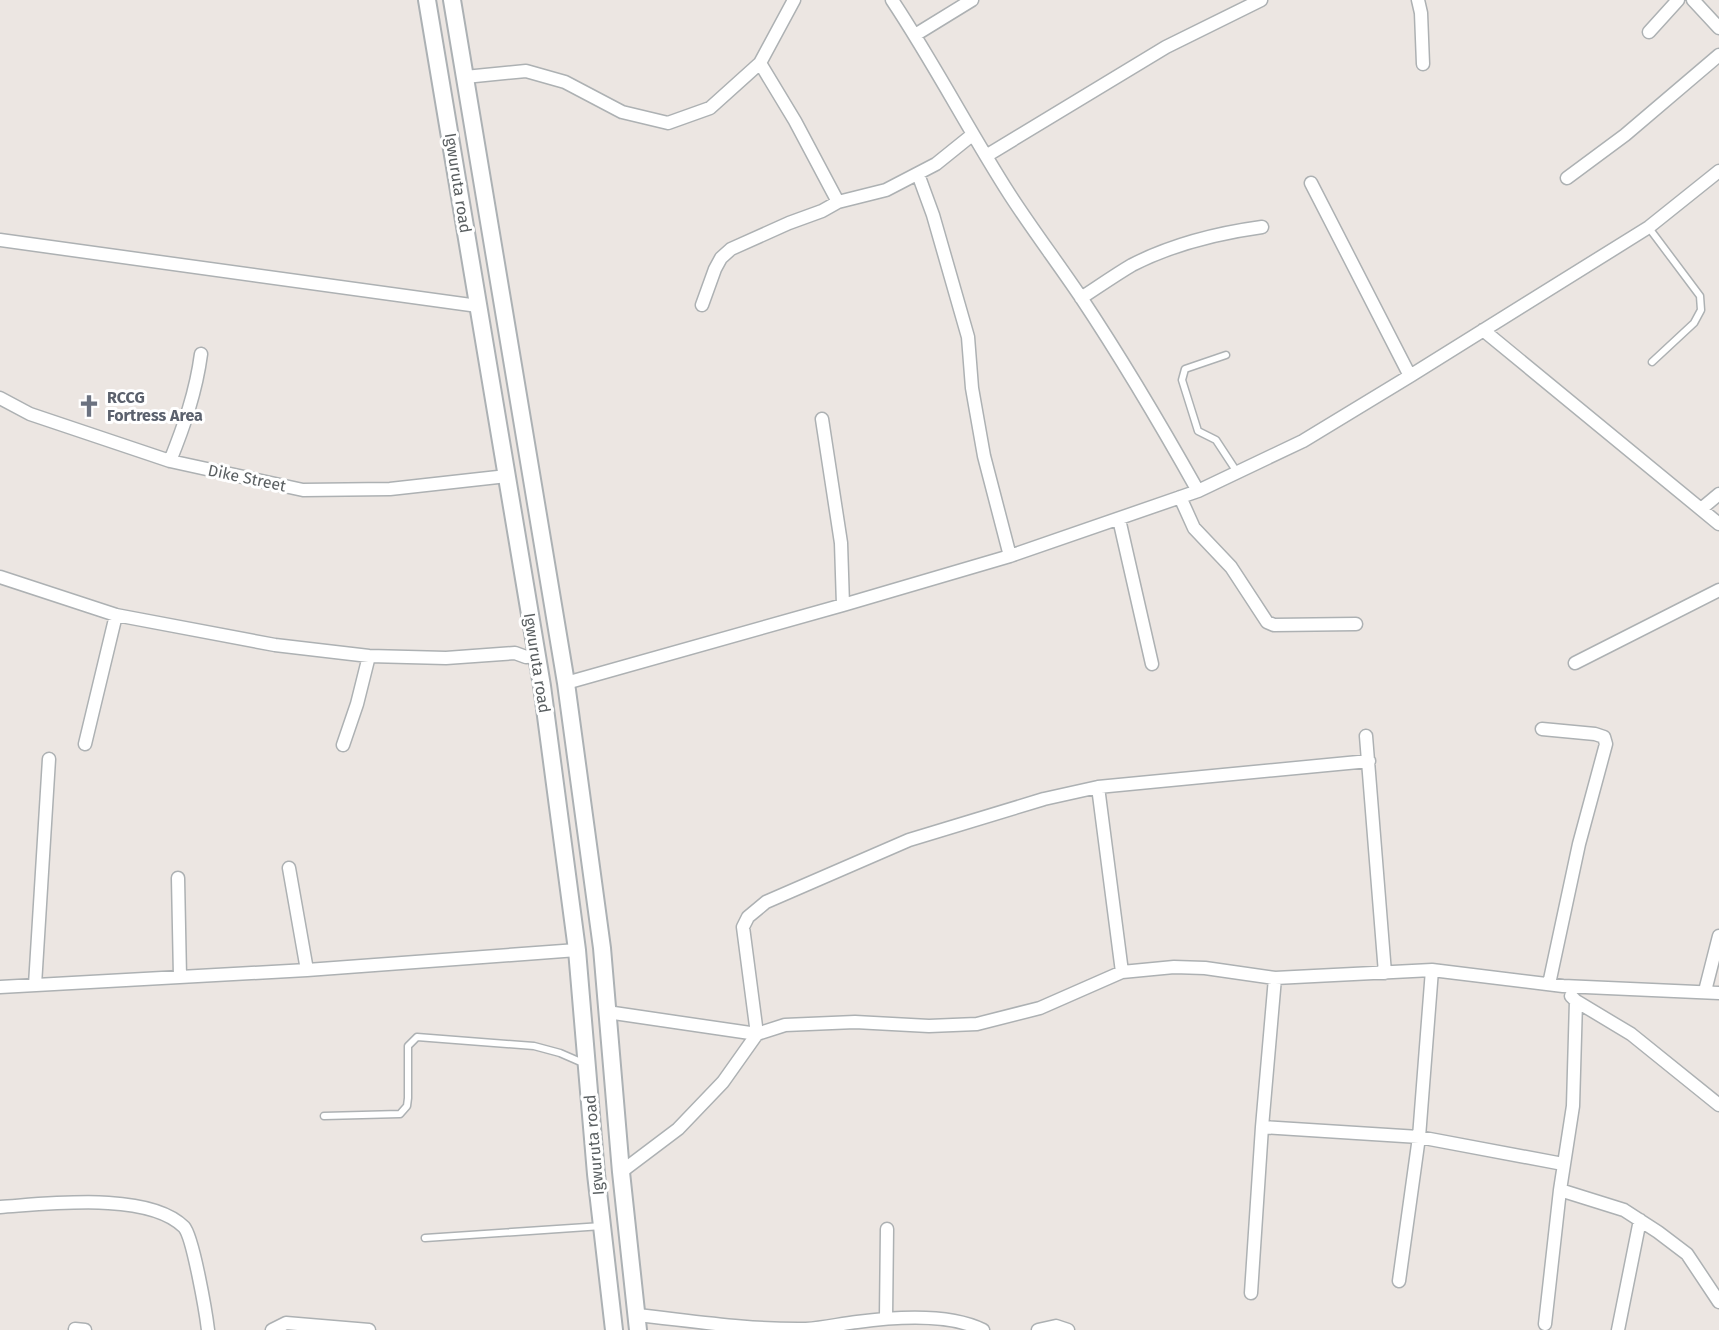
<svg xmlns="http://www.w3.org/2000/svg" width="1719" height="1330" viewBox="0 0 1719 1330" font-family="'Fira Sans',sans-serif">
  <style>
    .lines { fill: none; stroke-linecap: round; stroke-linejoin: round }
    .lane-casing { stroke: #adb1b3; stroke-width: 9 }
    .street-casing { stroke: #adb1b3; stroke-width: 15 }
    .secondary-casing { stroke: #acb1b4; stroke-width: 20 }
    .lane { stroke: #fff; stroke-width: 6 }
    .street { stroke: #fff; stroke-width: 12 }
    .secondary { stroke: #fff; stroke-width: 16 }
    .labels { text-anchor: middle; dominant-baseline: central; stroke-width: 6; stroke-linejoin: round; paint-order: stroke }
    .street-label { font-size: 16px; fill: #5a5f61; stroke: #fff }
    .worship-label { font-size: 16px; font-weight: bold; fill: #5b616d; stroke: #fff; text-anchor: start }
  </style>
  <rect width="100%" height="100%" fill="#ece6e2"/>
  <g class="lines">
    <g class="lane-casing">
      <path id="lane" d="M1649,228l51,68 1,14 -7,13 -42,39
        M1226,355l-41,14 -3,11 16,51 18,9 21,32
        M324,1116l76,-2 7,-8 1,-8v-52l9,-9 117,9 26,7 23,10
        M425,1238l177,-12"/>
    </g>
    <g class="street-casing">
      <path id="street" d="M892,0c42,63 77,131 118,195 22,34 47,67 70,101 42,63 81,129 118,195
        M1418,0l3,13 2,51
        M1693,0l26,28
        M1649,32l29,-32
        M915,35l57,-35
        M760,63l35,58 43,81
        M465,77l61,-6 39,11 57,30 46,11 42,-15 50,-45 34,-63
        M986,156l180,-109 95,-47
        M918,174l15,41 35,122 4,51 12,68 26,100
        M1567,178l58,-43 94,-80
        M1311,183l99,193
        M0,240l478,66
        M1081,298c17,-11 34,-23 51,-33 41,-21 86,-32 130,-38
        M702,305l13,-36 6,-11 10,-9 58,-26 33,-12 16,-9 48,-12 50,-26 36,-29
        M1483,330l236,194
        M0,398l30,16 140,47 133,29 87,-1 117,-13
        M822,419l19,124 2,62
        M170,461c14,-35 26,-69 31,-107
        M1180,497l14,31 37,39 36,55 7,3 82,-1
        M1701,509l18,-15
        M1119,519l33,145
        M0,577l116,38 159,30 94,11 77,2 69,-5 11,4 11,-1
        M1575,663l144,-73
        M566,683l277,-78 167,-49 188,-65 105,-50 107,-65 239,-149 70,-56
        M1542,729l53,5 9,3 2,7 -27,100 -30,140
        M1366,736l19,237
        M85,744l31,-129
        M343,745l14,-41 12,-48
        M1098,787l24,185
        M289,868l18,102
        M178,878l2,99
        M35,985l14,-226
        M0,987l307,-17 270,-20
        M1705,991l14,-55
        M1571,996l5,5 55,33 88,71
        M607,1012l150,22 -14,-107 5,-10 18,-15 143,-62 135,-41 54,-12 271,-26
        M1262,1127l157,10 144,27
        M621,1172l57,-43 45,-47 34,-48 28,-9 70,-3 74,4 48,-2 63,-16 82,-36 52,-5 31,1 70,10 157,-8 131,16 156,7
        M1560,1190l64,20 34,22 29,22 32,48
        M0,1207c47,-3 148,-16 184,20 9,10 22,86 24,103
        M1399,1281l20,-144 13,-167
        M1251,1293l11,-166 13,-149
        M637,1315c56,6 113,15 169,14 17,-1 34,-5 51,-7 37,-5 92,-9 126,8
        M886,1318l1,-89
        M1545,1324l15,-134 13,-84 3,-105
        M75,1329l10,1
        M272,1330l14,-7 83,7
        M1038,1330l18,-4 12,4
        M1618,1330l22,-110"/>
    </g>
    <g class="secondary-casing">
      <path id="secondary" d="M427,0l115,686 35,264 19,224 18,156
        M452,0l114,683 36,265 19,224 17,158"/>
    </g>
    <use href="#lane" class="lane"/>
    <use href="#street" class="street"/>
    <use href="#secondary" class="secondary"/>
  </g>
  <defs>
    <g id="church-bare" transform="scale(1.8)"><path d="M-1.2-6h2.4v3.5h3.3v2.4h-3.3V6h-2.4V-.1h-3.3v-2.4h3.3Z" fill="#6b7280" stroke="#fff" stroke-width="2.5" paint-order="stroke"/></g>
  </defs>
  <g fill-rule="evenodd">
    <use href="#church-bare" x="89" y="406"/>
  </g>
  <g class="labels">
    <g class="street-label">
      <text transform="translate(458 183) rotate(81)">Igwuruta road</text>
      <text transform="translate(247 478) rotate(12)">Dike Street</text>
      <text transform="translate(537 663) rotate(81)">Igwuruta road</text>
      <text transform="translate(594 1145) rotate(-95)">Igwuruta road</text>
    </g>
    <g class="worship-label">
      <text x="107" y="397">RCCG<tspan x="107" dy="18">Fortress Area</tspan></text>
    </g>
  </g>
</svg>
